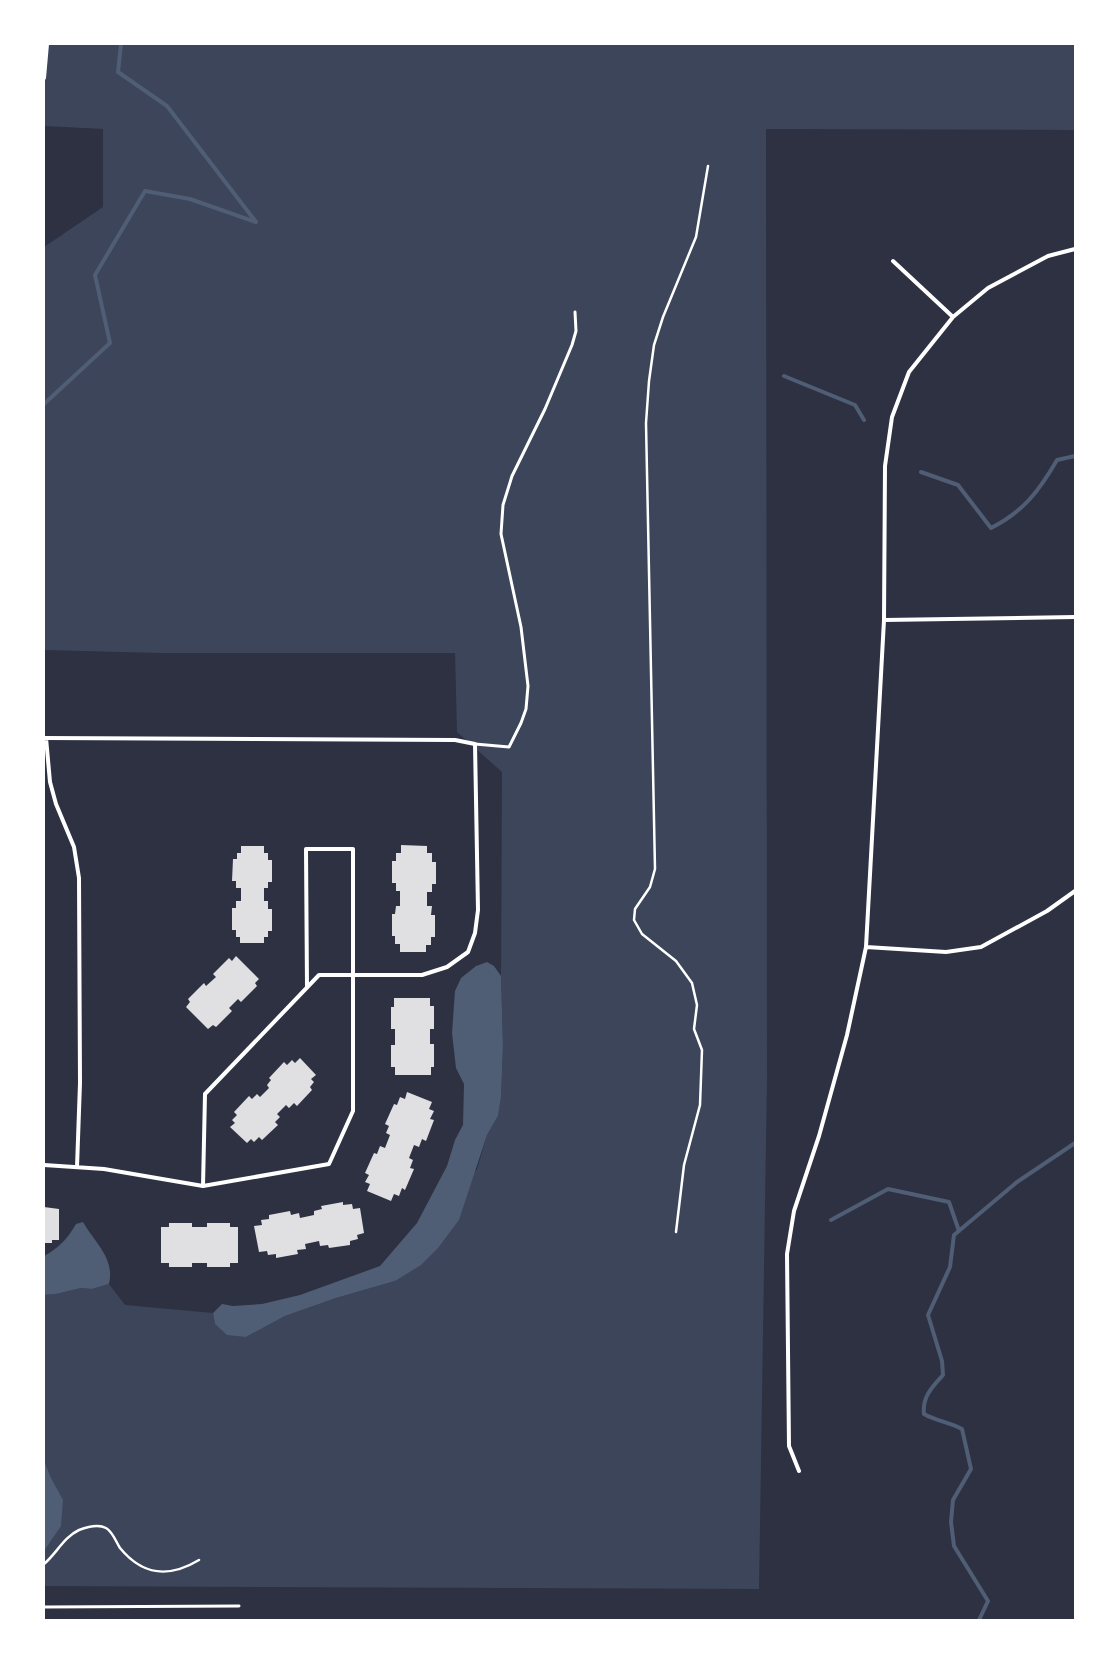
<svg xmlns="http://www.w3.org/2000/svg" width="1119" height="1664" viewBox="0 0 1119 1664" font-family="'Times New Roman',serif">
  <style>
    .green { fill: #3c4559 }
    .water { fill: #4f5d75 }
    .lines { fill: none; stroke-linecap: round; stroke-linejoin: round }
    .stream { stroke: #4f5d75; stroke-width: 4 }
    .building { fill: #e0e0e3 }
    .path { stroke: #fff; stroke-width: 2.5 }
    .service { stroke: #fff; stroke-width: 3 }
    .minor { stroke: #fff; stroke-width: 4 }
  </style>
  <rect width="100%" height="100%" fill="#2d3142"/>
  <path class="green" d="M47,44h1028v86l-309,-1 1,950 -8,510 -715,-3v-291l12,-1 25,-6 11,1 17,-5 16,21 88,8 2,11 31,13 39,-21 51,-18 59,-17 82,-112 10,-34 11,-19 3,-19 2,-51 -2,-70 1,-204 -45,-40 -2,-79h-296l-115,-3v-403l59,-40v-78l-59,-3v-48z"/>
  <path class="water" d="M487,962l7,4 7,10 2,70 -2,51 -3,19 -11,19 -28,85 -21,28 -17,17 -26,16 -59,17 -51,18 -39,21 -19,-2 -12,-11 -2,-11 9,-9 11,2 29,-2 38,-9 80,-29 37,-43 30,-57 8,-26 8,-15 1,-41 -8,-16 -4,-35 3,-42 6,-13 15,-12z
    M83,1222c12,21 32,36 26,62l-17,5 -11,-1 -25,6 -12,1v-39c15,-8 24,-18 32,-32z
    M44,1460l6,16 13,24 -2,26 -17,25z"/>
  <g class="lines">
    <path class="stream" d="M784,376l71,29 9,15
      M44,404l66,-61 -15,-68 50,-84 45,8 66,23 -89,-116 -49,-34 3,-28
      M921,472l37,13 33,43c33,-17 48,-37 66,-68l18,-4
      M831,1220l57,-31 61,13 10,29
      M979,1620l9,-19 -34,-55 -3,-24 2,-22 18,-31 -9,-40c-13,-7 -26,-8 -38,-15 -2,-17 8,-27 19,-39l-1,-14 -14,-46 22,-48 4,-32 63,-53 58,-39"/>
  </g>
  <path class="building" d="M401,845l26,1v7h5v9h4v22h-4v8h-5v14h5l-1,9h4v22h-4v8h-5v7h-26v-8h-5v-8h-3v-22h3l1,-8h4v-15h-4v-8h-4v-22h4v-8h5z
    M241,846h23v7h4v7h4v22h-4v6h-4v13h4v8h4v22h-4v6h-4v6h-24v-6h-4v-7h-4v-22h4v-7h5v-13h-5v-7h-4l1,-22h4v-6h4z
    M236,956l23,23 -4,4 2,3 -16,16 -3,-3 -9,9 3,3 -16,16 -3,-2 -5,4 -22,-22 4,-5 -2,-3 16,-16 2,3 10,-9 -3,-3 16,-16 3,3z
    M394,998h36v8h4v23h-4v15h4v23h-3v8h-36v-8h-4v-22h4v-16h-4v-22h3z
    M300,1058l16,17 -5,4 3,3 -4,5 2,3 -15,16 -3,-3 -5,5 -3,-3 -9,9 3,3 -5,5 3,3 -16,15 -3,-3 -5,5 -3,-3 -4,4 -17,-16 5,-4 -3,-3 5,-5 -3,-3 15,-16 3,3 5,-5 3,3 9,-9 -2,-3 4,-5 -2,-2 15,-16 3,3 5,-5 3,3z
    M407,1092l25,10 -3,7 5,2 -4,8 4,1 -8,21 -4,-2 -3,8 -5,-2 -5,13 4,2 -3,8 4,1 -9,21 -3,-2 -3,8 -5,-2 -3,7 -24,-10 3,-7 -5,-2 4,-7 -4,-2 9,-20 3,1 3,-8 5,2 5,-13 -4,-2 3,-7 -4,-2 9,-20 3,1 3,-8 5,2z
    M343,1202v3l9,-1 1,5 7,-1 4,25 -7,2 1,4 -8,2v4l-21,3 -1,-3 -8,1 -1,-5 -14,3 1,5 -9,1 1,4 -22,4v-4l-8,1 -1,-4 -8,1 -5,-26 8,-1 -1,-5 8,-1v-4l21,-4 1,4 8,-2 1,5 14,-3v-4l8,-2 -1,-3z
    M44,1207l15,2v31h-7v3h-8z
    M169,1223h23v4h15v-4h23v4h8v36h-8v4h-23v-4h-15v4h-23v-4h-8v-36h8z"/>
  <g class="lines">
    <path class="path" d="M676,1232l8,-67 16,-60 2,-55 -8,-21 3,-24 -5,-22 -16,-22 -34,-27 -8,-14 1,-11 15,-22 5,-18 -9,-446 3,-42 5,-36 9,-28 33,-80 12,-71
      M44,1564c12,-10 20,-27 35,-34 8,-3 19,-6 27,-2 7,4 10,14 14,20 23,28 49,30 79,12"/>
    <path class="service" d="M475,744l34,3 12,-24 5,-14 2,-23 -7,-59 -20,-93 2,-29 9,-29 33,-67 27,-64 4,-14 -1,-19
      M44,1607l195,-1"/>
    <path class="minor" d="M44,78l3,-34
      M893,261l60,56
      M884,620l191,-3
      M44,738l411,2 20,4 3,166 -3,23 -7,19 -21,15 -25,8h-103l-114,119 -2,92
      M46,738l4,44 6,22 18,43 5,31 1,205 -3,84
      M866,947l80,5 35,-5 66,-36 28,-20
      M44,1165l60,4 99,17 126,-22 24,-53v-262h-47l1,138
      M799,1471l-10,-25 -2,-192 7,-43 25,-75 28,-101 19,-88 18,-327 1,-154 7,-49 17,-45 44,-55 35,-29 60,-32 27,-7"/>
  </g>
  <rect width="1119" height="1664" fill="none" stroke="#ffffff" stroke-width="90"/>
</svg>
